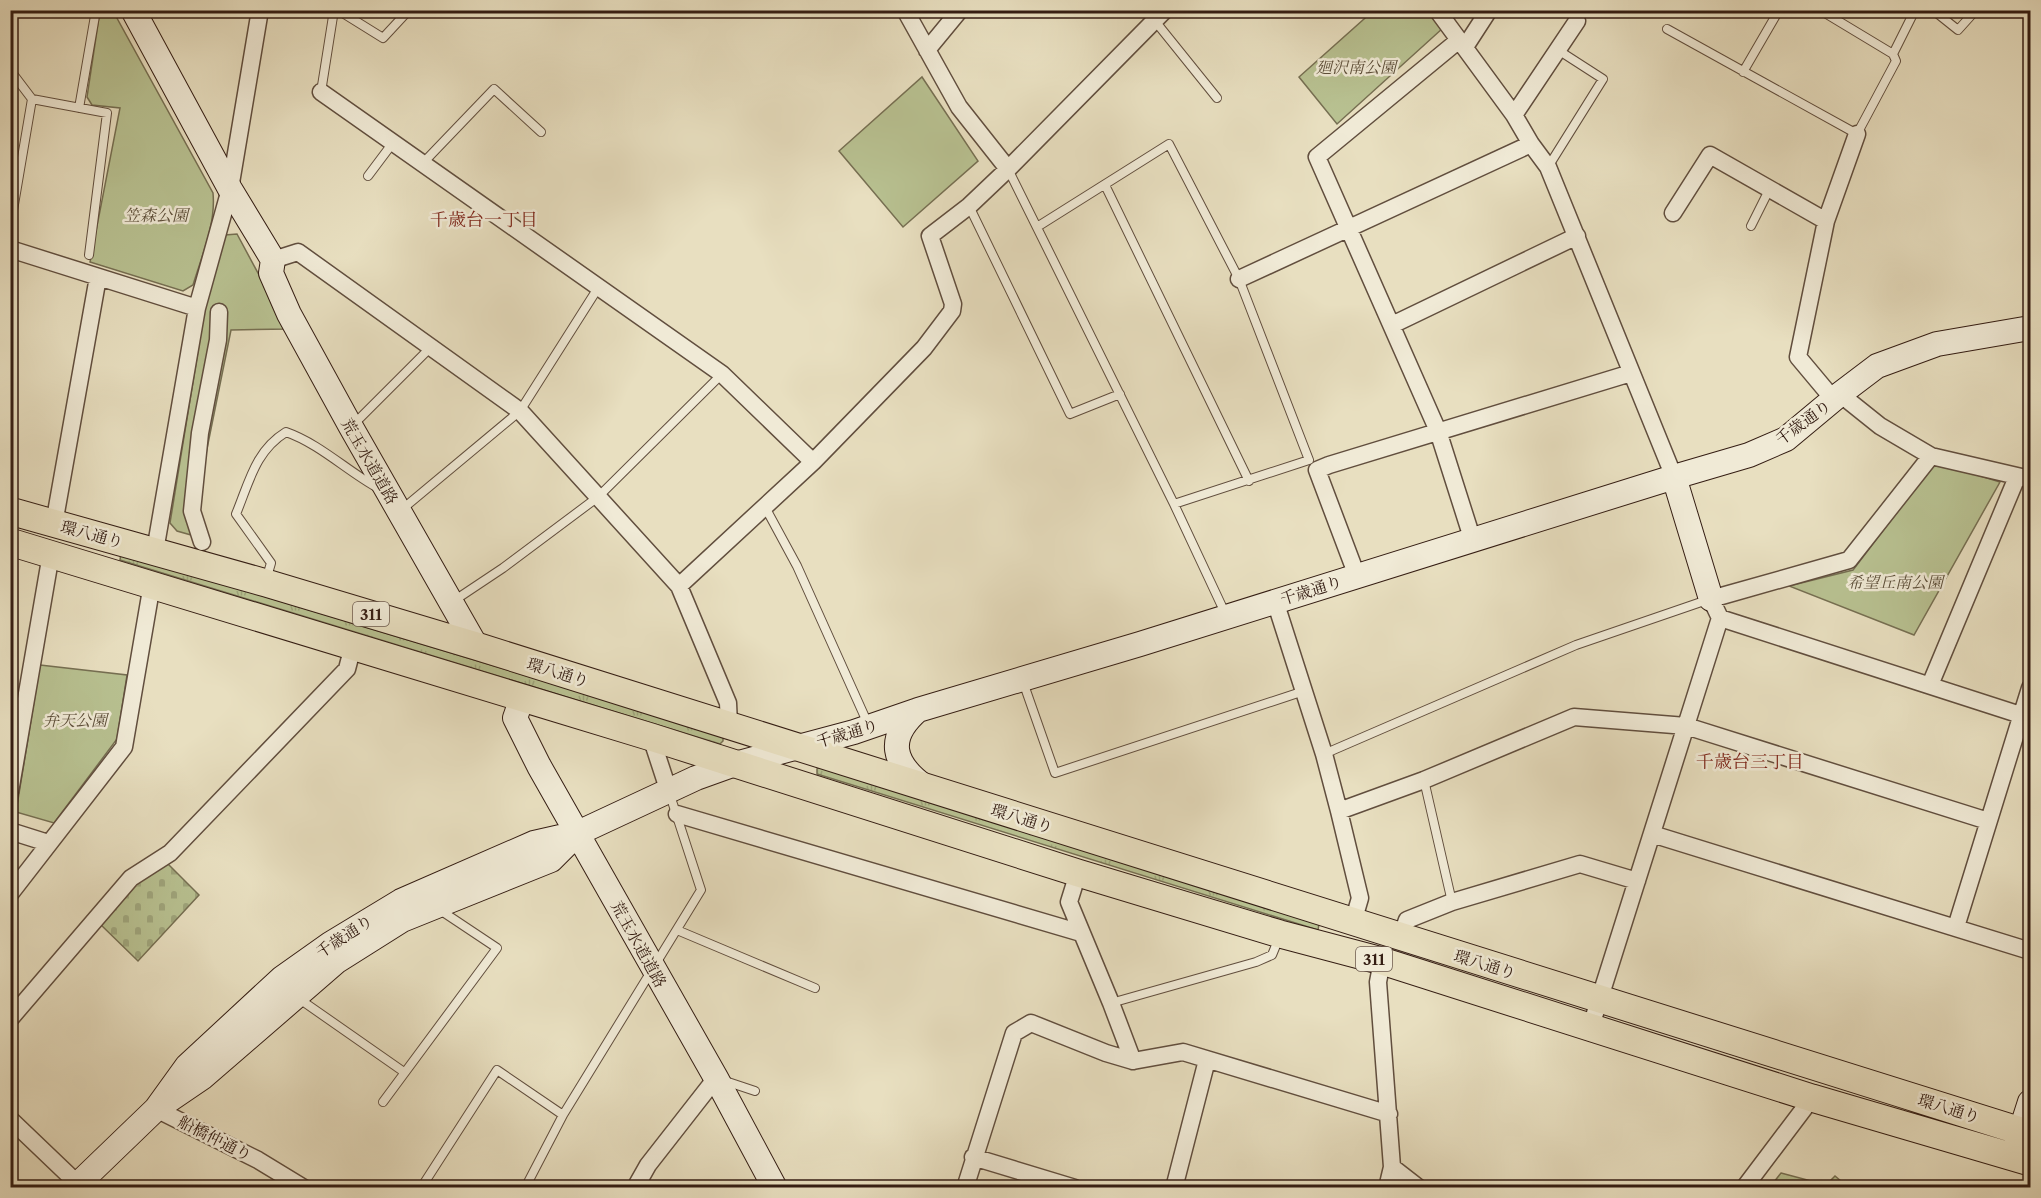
<svg xmlns="http://www.w3.org/2000/svg" width="2041" height="1198" viewBox="0 0 2041 1198" font-family="'Libre Caslon Text','Noto Serif JP',serif">
  <style>
    .grass { fill: url(#grass-tufts); stroke: #766f52; stroke-width: 1.5 }
    .cemetery { fill: url(#cemetery-stones); stroke: #766f52; stroke-width: 1.5 }
    .green { fill: #b8c191; stroke: #766f52; stroke-width: 1.5 }
    .lines { fill: none; stroke-linecap: round; stroke-linejoin: round }
    .lane-casing { stroke: #614e3e; stroke-width: 10 }
    .street-casing { stroke: #614e3e; stroke-width: 19 }
    .secondary-casing { stroke: #341d13; stroke-width: 26 }
    .primary-casing { stroke: #341d13; stroke-width: 29 }
    .lane { stroke: #f0ead6; stroke-width: 8 }
    .street { stroke: #f0ead6; stroke-width: 16 }
    .secondary { stroke: #f0ead6; stroke-width: 24 }
    .primary { stroke: #e8dfc0; stroke-width: 27 }
    .labels { text-anchor: middle; dominant-baseline: central; stroke-width: 5; stroke-linejoin: round; paint-order: stroke }
    .shield { fill: #f0ead6; stroke: #6c5a4e; stroke-width: 1.5 }
    .shield-label { font-size: 15px; font-weight: bold; fill: #341d13 }
    .park-label { font-size: 16px; font-style: italic; fill: #5c4e39; stroke: #f0ead6 }
    .street-label { font-size: 16px; fill: #341d13; stroke: #f0ead6 }
    .neighbourhood-label { font-size: 18px; fill: #7a1f14; stroke: #f0ead6 }
  </style>
  <defs>
    <pattern id="grass-tufts" width="24" height="20" patternUnits="userSpaceOnUse" patternTransform="scale(1.5)"><rect width="24" height="20" fill="#b8c191"/><path d="M3 7l-1-3M5 7V3M7 7l1-3M15 17l-1-3M17 17v-4M19 17l1-3" fill="none" stroke="#9fa57c"/></pattern>
    <pattern id="cemetery-stones" width="16" height="16" patternUnits="userSpaceOnUse" patternTransform="scale(1.5)"><rect width="16" height="16" fill="#b8c191"/><path d="M2 7V4a2 2 0 0 1 4 0v3zM10 15v-3a2 2 0 0 1 4 0v3z" fill="#9fa57c"/></pattern>
  </defs>
  <rect width="100%" height="100%" fill="#e8dfc0"/>
  <filter id="stains"><feTurbulence type="fractalNoise" baseFrequency=".00333" numOctaves="4"/><feColorMatrix values="0 0 0 0 .2 0 0 0 0 .09 0 0 0 0 .02 0 0 0 .5 -.17"/></filter>
  <radialGradient id="worn" r=".72"><stop offset=".6" stop-color="#630" stop-opacity="0"/><stop offset="1" stop-color="#630" stop-opacity=".3"/></radialGradient>
  <path class="grass" d="M121,553l598,181 4,3v4l-3,3 -600,-184z
    M820,767l499,157 -1,6 -501,-156v-5z"/>
  <path class="cemetery" d="M166,862l33,33 -61,66 -38,-37 34,-42z"/>
  <path class="green" d="M100,11h13l100,182c3,31 -11,62 -20,92l-10,6 -93,-29 30,-154 -28,-3 -5,-8z
    M1373,11h57l13,17 -106,96 -38,-47z
    M922,77l56,84 -75,66 -64,-76z
    M237,234l51,95 -57,1 -34,168 1,39 -21,-6 -7,-8 35,-215 20,-73z
    M1935,462l65,20 -86,153 -125,-49 64,-16z
    M40,665l87,10 -10,64 -63,84 -38,-11z
    M1781,1173l45,12 9,-9 13,11h-78z"/>
  <g class="lines">
    <g class="lane-casing">
      <path id="lane" d="M338,10l45,28 26,-28
        M1933,10l25,20 18,-20
        M1155,21l62,77
        M1667,29l190,105 39,-73 -3,-7 -73,-44
        M1893,54l22,-44
        M10,70l22,29 -22,129
        M1743,72l36,-62
        M321,92l13,-82
        M32,99l75,14 -18,142
        M79,108l17,-98
        M423,163l71,-74 47,43
        M1548,167l55,-88 -45,-29
        M1008,169l166,335 52,111
        M368,176l24,-32
        M1105,185l144,296
        M969,206l101,208 50,-20
        M1751,226l19,-38
        M1037,227l132,-83 70,135 70,181 -135,44
        M353,425l78,-78
        M765,507l32,59 71,158
        M400,511l120,-100 78,-123
        M266,580l5,-17 -35,-49c13,-31 19,-63 50,-82 34,12 61,39 92,56
        M452,602l51,-34 95,-71 124,-123
        M1022,679l33,94 249,-82
        M1324,754l252,-109 134,-46
        M1424,780l28,122
        M677,930l138,58
        M298,998l106,74
        M1111,1003l145,-41 16,-7 7,-17
        M722,1080l33,11
        M383,1102l114,-154 -57,-38
        M421,1188l76,-118 66,45
        M525,1188l38,-73 138,-225 -32,-98"/>
    </g>
    <g class="street-casing">
      <path id="street" d="M905,10l54,97 49,62
        M1437,10l77,105 17,29 17,23 126,310
        M1459,40l-142,117 121,274 35,110
        M1465,47l24,-37
        M927,50l33,-40
        M321,92l401,282 91,88
        M1514,115l63,-94
        M1673,213l37,-58 116,66
        M10,249l187,59
        M273,260l25,-8 222,159 159,175 49,117 1,22
        M1239,279l292,-135
        M1392,325l185,-89
        M1840,394l40,32 51,30 99,23
        M1834,400l-36,-43 28,-136 31,-87
        M54,524l44,-247
        M202,542l-10,-31 8,-78 18,-93 1,-28
        M155,551l42,-243 33,-119 30,-179
        M1357,576l-40,-106 12,-5 302,-92
        M679,586l134,-124 111,-114 28,-37 1,-7 -23,-68 39,-30 39,-37 157,-159
        M1275,601l49,153 15,57 21,87 -7,24
        M1720,618l310,100
        M1930,685l87,-208
        M651,737l18,55
        M10,792l41,-238
        M1339,811l85,-31 150,-63 112,9 302,95
        M677,814l404,119
        M10,831l38,12
        M1652,834l378,117
        M1078,873l-9,29 42,101 22,58
        M10,894l114,-147 28,-163
        M1956,927l74,-239
        M1401,937l6,-17 45,-18 128,-38 57,17
        M1382,961l-4,21 14,185 -5,21
        M10,1019l121,-141 39,-25 177,-184 6,-23
        M1591,1026l129,-408 -9,-19 138,-39 82,-104
        M156,1109l102,51 46,28
        M10,1119l68,65
        M973,1157l102,31
        M1392,1167l27,21
        M635,1188l13,-23 68,-87
        M965,1188l49,-155 17,-10 75,30 27,8 50,-9 206,62
        M1174,1188l33,-128
        M1744,1188l68,-90"/>
    </g>
    <g class="secondary-casing">
      <path id="secondary" d="M133,10l97,179 43,71 -2,13 18,41 62,113 125,219
        M1674,477l37,122
        M522,698l-7,20 24,48 177,312 59,110
        M918,710c-32,28 -26,53 7,77
        M156,1109l31,-43 95,-88 48,-34 71,-43 133,-58 44,-10 118,-55 39,-14 119,-32 64,-22 222,-66 534,-167 75,-22 37,-16 54,-45 37,-28 60,-22 93,-16
        M2015,1149l15,-47
        M74,1188l82,-79 47,-32 134,-116 65,-41 149,-60 27,-27"/>
    </g>
    <g class="primary-casing">
      <path id="primary" d="M10,511l256,72 210,63 1554,488
        M10,542l641,195 427,136 202,61 102,27 430,137 218,64"/>
    </g>
    <use href="#lane" class="lane"/>
    <use href="#street" class="street"/>
    <use href="#secondary" class="secondary"/>
    <use href="#primary" class="primary"/>
  </g>
  <g class="labels">
    <g class="shield">
      <rect x="353" y="602" width="36" height="24" rx="4.5"/>
      <rect x="1356" y="947" width="36" height="24" rx="4.5"/>
    </g>
    <g class="shield-label">
      <text x="371" y="614">311</text>
      <text x="1374" y="959">311</text>
    </g>
    <g class="park-label">
      <text x="1356" y="67">廻沢南公園</text>
      <text x="156" y="215">笠森公園</text>
      <text x="1895" y="582">希望丘南公園</text>
      <text x="75" y="720">弁天公園</text>
    </g>
    <g class="street-label">
      <text transform="translate(1803 422) rotate(-36)">千歳通り</text>
      <text transform="translate(370 461) rotate(60)">荒玉水道道路</text>
      <text transform="translate(92 534) rotate(15)">環八通り</text>
      <text transform="translate(1311 590) rotate(-17)">千歳通り</text>
      <text transform="translate(558 672) rotate(17)">環八通り</text>
      <text transform="translate(847 733) rotate(-16)">千歳通り</text>
      <text transform="translate(1022 818) rotate(17)">環八通り</text>
      <text transform="translate(344 936) rotate(-33)">千歳通り</text>
      <text transform="translate(639 944) rotate(61)">荒玉水道道路</text>
      <text transform="translate(1485 964) rotate(17)">環八通り</text>
      <text transform="translate(1949 1108) rotate(17)">環八通り</text>
      <text transform="translate(215 1138) rotate(27)">船橋仲通り</text>
    </g>
    <g class="neighbourhood-label">
      <text x="484" y="220">千歳台一丁目</text>
      <text x="1750" y="762">千歳台三丁目</text>
    </g>
  </g>
  <rect width="2041" height="1198" fill="none" stroke="#e8dfc0" stroke-width="36"/>
  <rect x="12" y="12" width="2017" height="1174" fill="none" stroke="#341d13" stroke-width="3"/>
  <rect x="18" y="18" width="2005" height="1162" fill="none" stroke="#341d13" stroke-width="1.5"/>
  <rect width="100%" height="100%" filter="url(#stains)"/>
  <rect width="100%" height="100%" fill="url(#worn)"/>
</svg>
